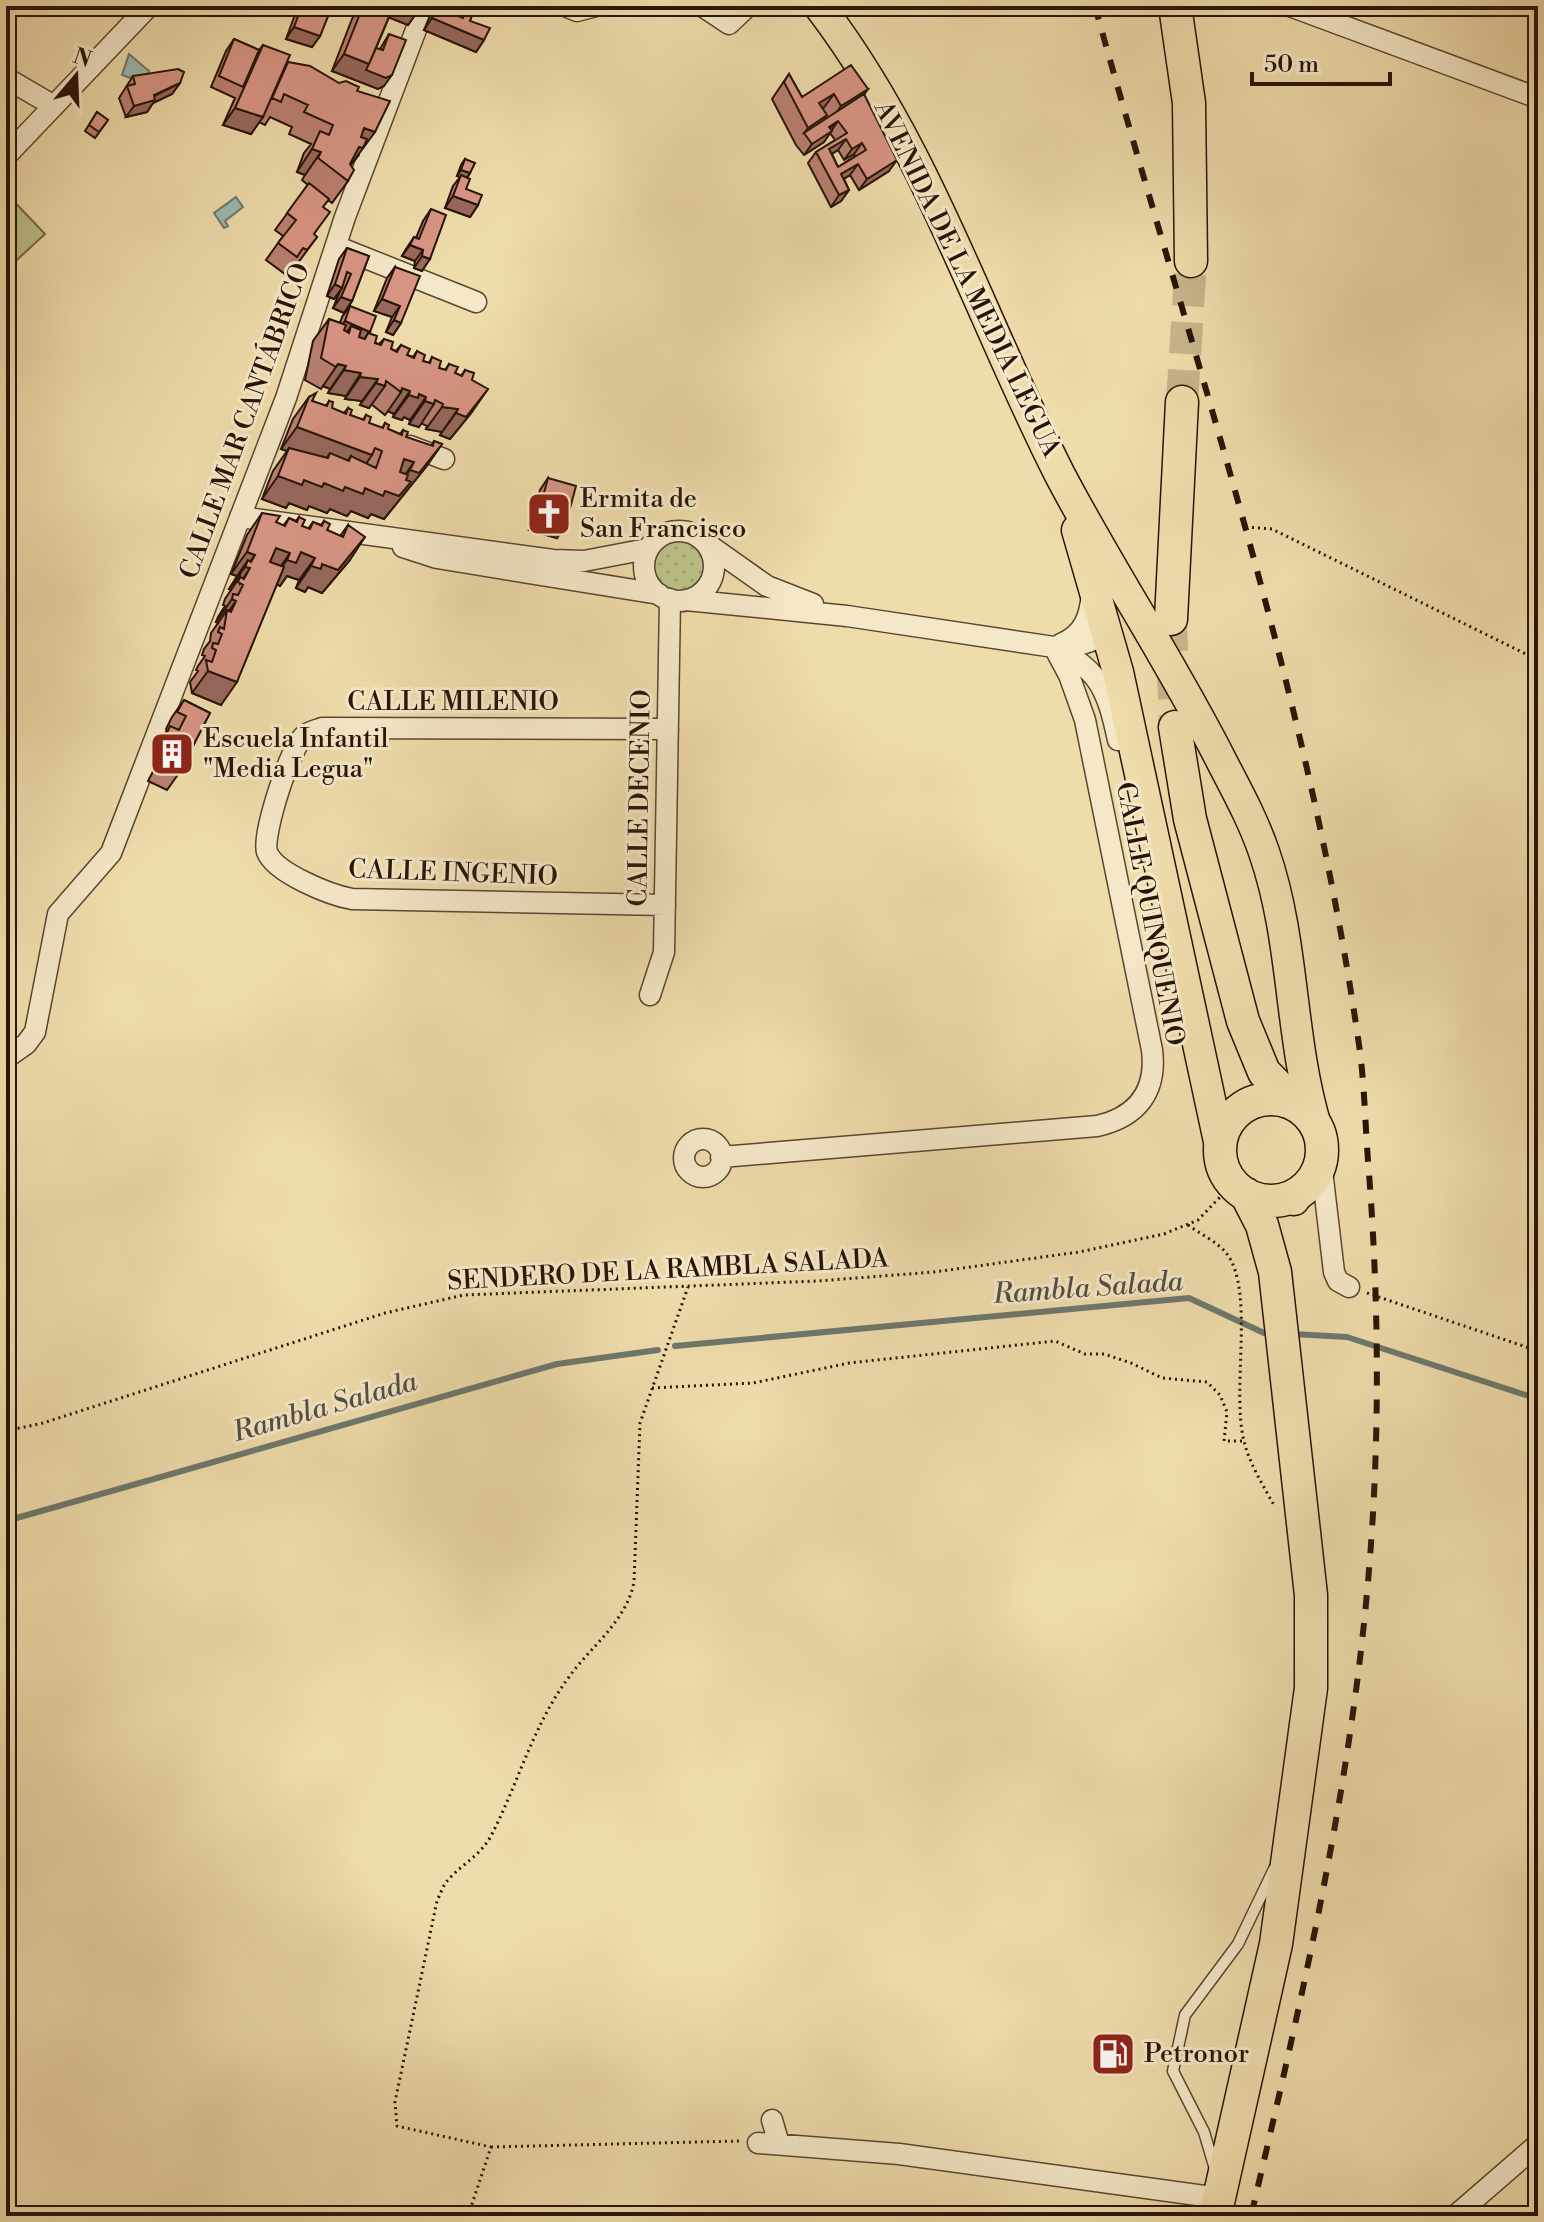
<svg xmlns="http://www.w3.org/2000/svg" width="1544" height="2222" viewBox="0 0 1544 2222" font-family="'Libre Bodoni',serif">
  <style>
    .grass { fill: url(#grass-dots); stroke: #716a48; stroke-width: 2 }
    .green { fill: #bbc087; stroke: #716a48; stroke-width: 2 }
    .water { fill: url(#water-ripples); stroke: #6d786e; stroke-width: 2 }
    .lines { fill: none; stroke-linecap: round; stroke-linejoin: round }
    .stream { stroke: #6d786e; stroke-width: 6 }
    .trunk-tunnel { stroke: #c7b48a; stroke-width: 32; stroke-dasharray: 32 16; stroke-linecap: butt }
    .service-casing { stroke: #594631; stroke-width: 13 }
    .minor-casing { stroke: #594631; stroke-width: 23 }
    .primary-casing { stroke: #271408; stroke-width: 33 }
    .trunk-casing { stroke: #271408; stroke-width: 35 }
    .path { stroke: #271408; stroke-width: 3; stroke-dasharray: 2 4; stroke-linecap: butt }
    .service { stroke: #f5e8c8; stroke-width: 10 }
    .minor { stroke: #f5e8c8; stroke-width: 20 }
    .primary { stroke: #efdcab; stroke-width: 30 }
    .trunk { stroke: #efdcab; stroke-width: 32 }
    .rail { stroke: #271408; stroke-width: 6; stroke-dasharray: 14 14; stroke-linecap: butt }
    .wall { fill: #ba8072; stroke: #271408; stroke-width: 2; fill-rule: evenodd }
    .shaded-wall { fill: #97685c; stroke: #271408; stroke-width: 2 }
    .building { fill: #d89584; stroke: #271408; stroke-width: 2; fill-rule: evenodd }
    .labels { text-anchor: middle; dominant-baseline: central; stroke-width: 6; stroke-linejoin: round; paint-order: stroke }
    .street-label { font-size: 26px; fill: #271408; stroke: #f5e8c8 }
    .poi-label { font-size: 26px; fill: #271408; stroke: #f5e8c8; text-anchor: start }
    .water-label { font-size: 28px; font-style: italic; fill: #504e44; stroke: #f5e8c8 }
  </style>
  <defs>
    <pattern id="grass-dots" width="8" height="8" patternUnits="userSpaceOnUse" patternTransform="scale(2)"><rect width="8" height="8" fill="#bbc087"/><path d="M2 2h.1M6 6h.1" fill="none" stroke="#a1a473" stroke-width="1.8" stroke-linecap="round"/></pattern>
    <pattern id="water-ripples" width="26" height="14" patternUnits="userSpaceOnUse" patternTransform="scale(2)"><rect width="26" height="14" fill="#9cbab2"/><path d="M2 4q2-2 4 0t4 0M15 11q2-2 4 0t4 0" fill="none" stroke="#869f98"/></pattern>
  </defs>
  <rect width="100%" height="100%" fill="#efdcab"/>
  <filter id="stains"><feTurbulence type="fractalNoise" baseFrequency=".0025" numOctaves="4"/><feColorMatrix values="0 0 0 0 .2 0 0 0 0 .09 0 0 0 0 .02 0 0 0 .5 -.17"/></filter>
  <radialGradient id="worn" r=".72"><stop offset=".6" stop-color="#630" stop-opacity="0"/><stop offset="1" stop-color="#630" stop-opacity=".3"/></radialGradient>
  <path class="grass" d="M650 565a29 29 0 1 1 58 0a29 29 0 1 1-58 0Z"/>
  <path class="green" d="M6,193l39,41 -39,36z"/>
  <path class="water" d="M129,54l20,17 -1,3 -18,4 -8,-3z
    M236,197l7,10 -18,14 3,5 -4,2 -10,-15z"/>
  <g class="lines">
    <path class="stream" d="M1292,1334l55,3 191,62
      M675,1346l514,-48 75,35h9
      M6,1521l551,-157 101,-14"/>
    <path class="trunk-tunnel" d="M1182,402l9,-141
      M1171,619l4,108"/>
    <g class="service-casing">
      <path id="service" d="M1215,2169l-11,-37 -31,-61 12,-56 53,-71 36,-75"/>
    </g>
    <g class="minor-casing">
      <path id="minor" d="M565,6l12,5 19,-5
        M702,6l27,18 19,-18
        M1290,6l248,92
        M6,78l48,28
        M6,156l143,-150
        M343,249l133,53
        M410,446l34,13
        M240,517l313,43 31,1 63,-12
        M644 566a35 35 0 1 1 70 0a35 35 0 1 1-70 0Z
        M706,543l61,43 46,18
        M403,547l34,11 222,36
        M686,600l161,16 207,31c20,-1 38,-2 54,-17
        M1061,644c23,-10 29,-27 31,-51
        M1054,647c46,23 53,43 64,93
        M665,905l-313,-6c-22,-4 -77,-26 -85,-47 -5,-17 23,-106 38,-117 4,-3 12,-5 17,-7l346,1
        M650,995l14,-43 6,-353
        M6,1058l20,-14 9,-12 23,-118 53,-61 175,-455 59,-181 80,-211
        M684 1158a19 19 0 1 1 38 0a19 19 0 1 1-38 0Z
        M721,1157l376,-31c41,-9 60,-35 55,-76l-67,-330 -16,-45 -15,-28
        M1321,1162l13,110 4,9 11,6
        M772,2120l7,24
        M758,2143l141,11 320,44
        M1455,2216l83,-72"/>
    </g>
    <g class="primary-casing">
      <path id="primary" d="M819,6c108,141 161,312 241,469 51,97 112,188 162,287 15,29 31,58 42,90 31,89 25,184 52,274
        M1077,530l41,142 102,474
        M1294,1200l5,-8"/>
    </g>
    <g class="trunk-casing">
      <path id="trunk" d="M1175,6l14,97 2,158
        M1171,619l11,-217
        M1175,727l15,92 53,202 21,51 33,34
        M1220 1150a51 51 0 1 1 102 0a51 51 0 1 1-102 0Z
        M1215,2216l61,-272 35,-256v-93l-36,-323 -13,-47 -16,-31"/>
    </g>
    <path class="path" d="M1246,527l26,2 266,131
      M1188,1225c12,9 30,17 39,29 28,38 4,136 17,187 5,22 20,46 31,66
      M1367,1293l171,58
      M652,1388l101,-5 96,-20 206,-22 30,13h19l27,9 31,15 45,4 13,13 7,17 -3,29h19
      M6,1431l37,-8 342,-110 79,-18 354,-14 116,-9 145,-20 85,-18 34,-14 23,-24
      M491,2147l248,-6
      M468,2216l23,-69 -94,-21 -2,-24 42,-201c3,-6 6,-16 11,-21 14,-16 32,-24 43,-44 27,-52 42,-111 78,-159 22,-31 57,-55 65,-95l6,-159 48,-136"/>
    <use href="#service" class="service"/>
    <use href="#minor" class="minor"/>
    <use href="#primary" class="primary"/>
    <use href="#trunk" class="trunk"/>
    <path class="rail" d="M1095,6c94,342 212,679 263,1032 7,44 7,91 11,135 10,132 11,265 0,397 -18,219 -68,433 -118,646"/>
  </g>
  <path class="wall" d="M300,6h32l-12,30 -8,11 -26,-8 10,-27z
    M358,6h63l-13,19 -19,-8 -13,31 4,1 9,-15 -5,52 -6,3 -46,-18 20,-52 9,-12z
    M434,6h13l-2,5 15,5 5,-10h10l-5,15 14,19 -8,12 -52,-22z
    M234,39l25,11 4,-5 21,22 4,-5 69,29 2,64 -8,10 -3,16 -16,22 -4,-3 -5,7 -9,28 3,2 -22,30 -3,-2 -7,9 -19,-14 17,-24 -8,-6 33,-45 -6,-5 3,-5 -8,-3 7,-19 7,-9 -22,-10 3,-7 -22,-10 -5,8 -6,-3 -8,12 -28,-9 12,-27 -24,-11 15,-36z
    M789,74l13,23 66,-8 -4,5 25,77 -30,19 -9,-15 -6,4 5,11 -8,11 -10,6 -23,-44 8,-11 19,-12 -5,-7 -6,9 -20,13 -8,-10 -24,-46zM838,150l6,10 10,-6 1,2 -17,11 -6,-13z
    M133,76l47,7 -8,11 -19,9 -6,9 -21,5 -7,-19z
    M97,112l11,8 -13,18 -10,-7z
    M465,159l5,14 -3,5 -1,11 12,16 -8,12 -25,-9 8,-22 7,-9 -3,-1 4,-11z
    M431,209l-9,62 -8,-3 1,-7 -13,-5 4,-7 8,-12 2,1 7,-17z
    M347,248l22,8 -17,45 -8,12 -11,-5 8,-19 -7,10 -7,-3 12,-37z
    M395,267l6,56 -8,12 -7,-3 6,-15 -18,-6 13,-33z
    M350,306l20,26 -1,1 6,10 4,1 5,-5 7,10 5,2 5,-6 6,10 6,2 4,-6 6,10 6,2 3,-6 7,11 6,2 4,-6 6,9 6,3 4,-6 7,10v32l-22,27 -10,-4 2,-3 -16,-3 1,-3 -6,-3 -2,4 -10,-3 1,-4 -6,-3 -2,3 -9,-3 1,-3 -6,-3 -3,4 -14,-11 -2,4 -9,-3 2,-4 -17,-2 1,-3 -18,-3 2,-4 -7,-3 -2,3 -16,-9 8,-39 16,-22 11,4 2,-6z
    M309,397l3,4 14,5 3,-5 3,7 12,5 4,-5 2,7 13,5 3,-5 3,8 13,5 3,-5 3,6 12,5 3,-4 3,7 25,9 3,-5 8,3 -16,23 -42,52 -13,-5 -3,4 -17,-7 -4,5 -17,-7 -3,4 -18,-7 -2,4 -18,-7 -3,5 -24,-9 11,-28 14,-20 -6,-2 12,-30z
    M548,478l9,60 -28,-8 11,-40z
    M262,513l21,13 6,-8 7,3 3,-4 3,9 6,3 5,-7 8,3 3,-4 3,9 13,6 8,-11 2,35 -28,33 -14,-6 -3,5 -9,-4 3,-8 -12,-4 -7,10 -3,-2 -56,121 -29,-12 -2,-11 8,-11 -2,-1 2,-4 7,-10 -3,-1 2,-6 6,-8 1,-8 7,-10 -2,-1 2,-5 7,-11 -2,-1 2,-6 6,-9 -2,-1 8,-13 -6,-2 16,-39z
    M184,700l26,13 -31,60 -12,17 -19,-9 13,-25 -7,-4 13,-22 -1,-1 6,-12z"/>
  <path class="shaded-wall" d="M363,6h15l10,3 2,-3h26l4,2 -12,17 -46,-18z
    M432,18l52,22 -8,12 -52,-22z
    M294,27l26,9 -8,11 -26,-8z
    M344,54l25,10 23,11 -8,11 -6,3 -46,-18z
    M180,83l-8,11 -19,9 -6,9 -21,5 8,-11z
    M868,89l-12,17 -27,17 12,-17z
    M834,94l-12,16 -3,-7z
    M235,108l28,9 -12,17 -28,-9z
    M827,115l-11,17 -12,1 4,-5z
    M838,121l-14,21 -20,13 8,-11z
    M364,128l11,4 -28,38z
    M846,139l-8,11 -17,10 8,-11z
    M862,143l-8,11 -10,6 8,-11z
    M312,149l9,3 -16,23 -8,-3z
    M897,160l-8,11 -30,19 8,-11z
    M858,164l-8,11 -17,10 8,-11z
    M461,170l9,3 -4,6 -9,-3z
    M849,190l-8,11 -10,6 8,-12z
    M453,196l25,9 -8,12 -25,-9z
    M410,245l13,5 -8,11 -13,-5z
    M422,256l8,3 -8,12 -8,-3z
    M335,284l7,4 -8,11 -7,-3z
    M341,297l11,4 -8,12 -11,-5z
    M382,299l18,7 -8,11 -18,-6z
    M394,320l7,3 -8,12 -7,-3z
    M345,321l25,11 -9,11 -12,-10 2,-7 -6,9 -8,-3z
    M338,364l8,2 -16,23 -7,-3z
    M344,370l17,3 -15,23 -18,-3z
    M360,377l18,2 -16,22 -17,-2z
    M376,383l9,3 -16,22 -9,-3z
    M402,388l8,3 -16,23 -6,-3 13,-19z
    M488,389l-16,23 -22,27 -10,-4 16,-22z
    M419,394l7,3 -16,23 -6,-3 -2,3 -9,-3 16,-22z
    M425,401l9,3 -15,23 -10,-3z
    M442,407l16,2 -16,23 -16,-3z
    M297,427l75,28 -15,22 -6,-21 -11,15 -12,-13 2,-5 -8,11 -33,-16 -2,3 -6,-2z
    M442,444l-16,23 -42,52 -13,-5 -3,4 -17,-7 -4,5 -17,-7 -3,4 -18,-7 -2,4 -18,-7 -3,5 -24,-9 16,-23 67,11 49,5 16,-22z
    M404,459l10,3 -16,23 -9,-3z
    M537,519l28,8 -8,11 -28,-8z
    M365,537l-15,23 -28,33 -14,-6 -3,5 -9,-4 15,-22 11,-2z
    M276,548l14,5 -16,23 -14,-6z
    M247,552l8,3 -9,12 4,1 -10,15v-6l-9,13 -2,-1 16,-22 3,-7 -11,16 -6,-2z
    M301,552l14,6 -16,22 -12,-4 -7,10 -9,-4 16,-22z
    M232,599l4,2 -10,14 1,-5 -9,13 -2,-1z
    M208,671l29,11 -16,23 -29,-12z"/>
  <path class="building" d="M302,6h30l-12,30 -26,-9z
    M363,6h11l17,6 -22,52 -25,-10z
    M438,6h9l-2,5 18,7 5,-12h7l-5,15 20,7 -6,12 -52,-22z
    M389,34l17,6 -14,35 -6,3 -20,-8 3,-6 7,-16 7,2z
    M234,39l25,11 -16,37 -24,-11z
    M263,45l27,10 -27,62 -28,-9z
    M288,62l22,4 29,17 7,-2 13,6 -2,4 33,10 -15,31 -11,-4 -3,9 6,2 -4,9 -4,-1 -9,17 4,6 -6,11 -30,-23 3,-6 -9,-3 8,-18 9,4 4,-10 -29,-13 4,-7 -24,-11 -3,8 -9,-4z
    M851,65l17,24 -27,17 -7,-12 -15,9 8,12 -19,13 -24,-46 5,-8 13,23z
    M178,69l6,3 -4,11 -26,12 1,5 -21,6 -7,-20 8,-2 -2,-8z
    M864,94l33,66 -30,19 -9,-15 -17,10 8,16 -10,5 -23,-43 31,-19 -9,-12 -9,6 3,4 -20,13 -8,-11zM846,139l6,10 10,-6 4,7 -28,17 -9,-18z
    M97,112l11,8 -9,12 -10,-7z
    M465,159l10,4 -5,10 -9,-3z
    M461,175l9,4 -4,10 16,6 -4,10 -25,-9z
    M309,183l20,16 -6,8 7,5 -16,22 3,3 -10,13 -4,-2 -6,9 -19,-14 18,-23 -9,-7z
    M431,209l15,6 -16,44 -8,-3 1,-6 -13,-5 4,-8 5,2z
    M347,248l22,8 -17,45 -11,-4 10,-23 -4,-2 -5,16 -7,-4z
    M395,267l25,9 -19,47 -7,-3 6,-14 -18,-7z
    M350,306l26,10 -6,16 -25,-11z
    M329,319l17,6 -2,5 5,3 2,-7 10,4 -2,7 6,2 3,-6 9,3 -2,7 6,2 3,-6 9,3 -2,7 6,3 4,-7 9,4 -3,6 7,3 3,-7 8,4 -2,6 7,2 2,-6 9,4 -2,7 7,2 3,-6 9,3 -3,6 7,3 3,-6 9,3 -2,7 16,9 -22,28 -10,-4 2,-4 -16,-2 1,-3 -8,-4 -1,4 -9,-3 1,-4 -7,-3 -1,4 -9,-3 1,-4 -8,-3 -1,4 -15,-11 -1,5 -9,-3 2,-4 -18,-2 1,-4 -17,-3 2,-4 -8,-2 -2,3 -15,-9z
    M316,393l-4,8 15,5 2,-5 4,1 -1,6 14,6 2,-6 4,2 -2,5 14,5 2,-5 5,2 -2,6 14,5 2,-5 4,2 -1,4 14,6 1,-5 5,2 -2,5 27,9 1,-5 8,3 -23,29 -9,-3 4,-8 -10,-3 -4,13 8,3 -2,5 5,2 -12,14 -14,-5 -2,5 -18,-8 -2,6 -18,-7 -2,4 -19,-8 -2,4 -18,-7 -2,5 -24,-9 11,-28 39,10 2,-5 19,8 2,-5 25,12 6,-17 -7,-3 -3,7 -75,-28 12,-30z
    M548,478l28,8 -11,41 -28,-8z
    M262,513l18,3 -4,6 9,4 4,-8 8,4 2,-5 6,3 -3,6 8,3 3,-7 9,4 2,-5 6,3 -3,6 16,7 5,-12 17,12 -27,33 -16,-6 -1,5 -10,-3 4,-8 -14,-6 -5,11 -9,-3 3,-7 -14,-5 -6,14 14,5 -47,115 -29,-11 -2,-11 6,2 4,-12 -4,-2 1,-5 5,1 4,-10 -4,-2 2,-5 4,2 3,-19 4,2 5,-11 -4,-2 1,-5 5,1 5,-10 -5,-3 2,-5 4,2 6,-11 -5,-1 3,-7 3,2 4,-7 -8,-3z
    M184,700l26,13 -31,60 -19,-9 13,-25 -7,-4 4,-9 9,4 7,-14 -9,-4z"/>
  <defs>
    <g id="church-square" transform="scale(2.3)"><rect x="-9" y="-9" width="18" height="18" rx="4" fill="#8f2418" stroke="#f5e8c8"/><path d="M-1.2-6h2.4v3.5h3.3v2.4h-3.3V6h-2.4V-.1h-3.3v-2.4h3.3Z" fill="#fff"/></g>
    <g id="building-square" transform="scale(2.3)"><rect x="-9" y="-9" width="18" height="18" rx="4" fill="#8f2418" stroke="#f5e8c8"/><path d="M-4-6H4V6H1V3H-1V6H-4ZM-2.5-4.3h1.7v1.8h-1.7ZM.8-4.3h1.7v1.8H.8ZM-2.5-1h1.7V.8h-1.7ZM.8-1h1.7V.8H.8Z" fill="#fff"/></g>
    <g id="fuel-square" transform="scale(2.3)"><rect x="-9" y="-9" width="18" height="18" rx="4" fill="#8f2418" stroke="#f5e8c8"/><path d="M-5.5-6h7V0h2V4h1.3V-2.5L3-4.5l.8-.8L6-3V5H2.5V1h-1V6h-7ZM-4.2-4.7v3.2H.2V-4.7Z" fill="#fff"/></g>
  </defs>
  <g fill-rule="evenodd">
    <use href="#church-square" x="549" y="514"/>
    <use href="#building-square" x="172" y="754"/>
    <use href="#fuel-square" x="1113" y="2054"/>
  </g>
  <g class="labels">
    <g class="street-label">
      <text transform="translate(967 279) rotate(64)">AVENIDA DE LA MEDIA LEGUA</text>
      <text transform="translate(245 421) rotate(-70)">CALLE MAR CANTÁBRICO</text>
      <text x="453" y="702">CALLE MILENIO</text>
      <text transform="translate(640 798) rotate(-89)">CALLE DECENIO</text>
      <text transform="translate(453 873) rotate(2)">CALLE INGENIO</text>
      <text transform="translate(1150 914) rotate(79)">CALLE QUINQUENIO</text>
      <text transform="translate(668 1270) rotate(-3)">SENDERO DE LA RAMBLA SALADA</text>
    </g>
    <g class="poi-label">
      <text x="580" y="499">Ermita de<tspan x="580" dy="30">San Francisco</tspan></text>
      <text x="203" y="739">Escuela Infantil<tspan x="203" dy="30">"Media Legua"</tspan></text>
      <text x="1144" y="2054">Petronor</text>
    </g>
    <g class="water-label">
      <text transform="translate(1088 1288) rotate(-4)">Rambla Salada</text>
      <text transform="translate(325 1407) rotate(-16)">Rambla Salada</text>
    </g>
  </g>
  <rect width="1544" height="2222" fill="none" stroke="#efdcab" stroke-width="32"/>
  <rect x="8" y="8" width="1528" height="2206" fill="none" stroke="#271408" stroke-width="4"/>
  <rect x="16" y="16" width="1512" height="2190" fill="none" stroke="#271408" stroke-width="2"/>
  <g transform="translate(76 76) rotate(19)" stroke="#f5e8c8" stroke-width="6" paint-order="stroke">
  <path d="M0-6L14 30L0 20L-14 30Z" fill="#271408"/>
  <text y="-12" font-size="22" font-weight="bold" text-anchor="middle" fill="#271408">N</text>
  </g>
  <path d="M1252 72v12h138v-12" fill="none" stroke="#271408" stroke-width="4"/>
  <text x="1264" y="72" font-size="24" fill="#271408" stroke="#f5e8c8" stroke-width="6" paint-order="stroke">50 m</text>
  <rect width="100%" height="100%" filter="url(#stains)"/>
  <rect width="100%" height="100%" fill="url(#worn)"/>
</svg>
